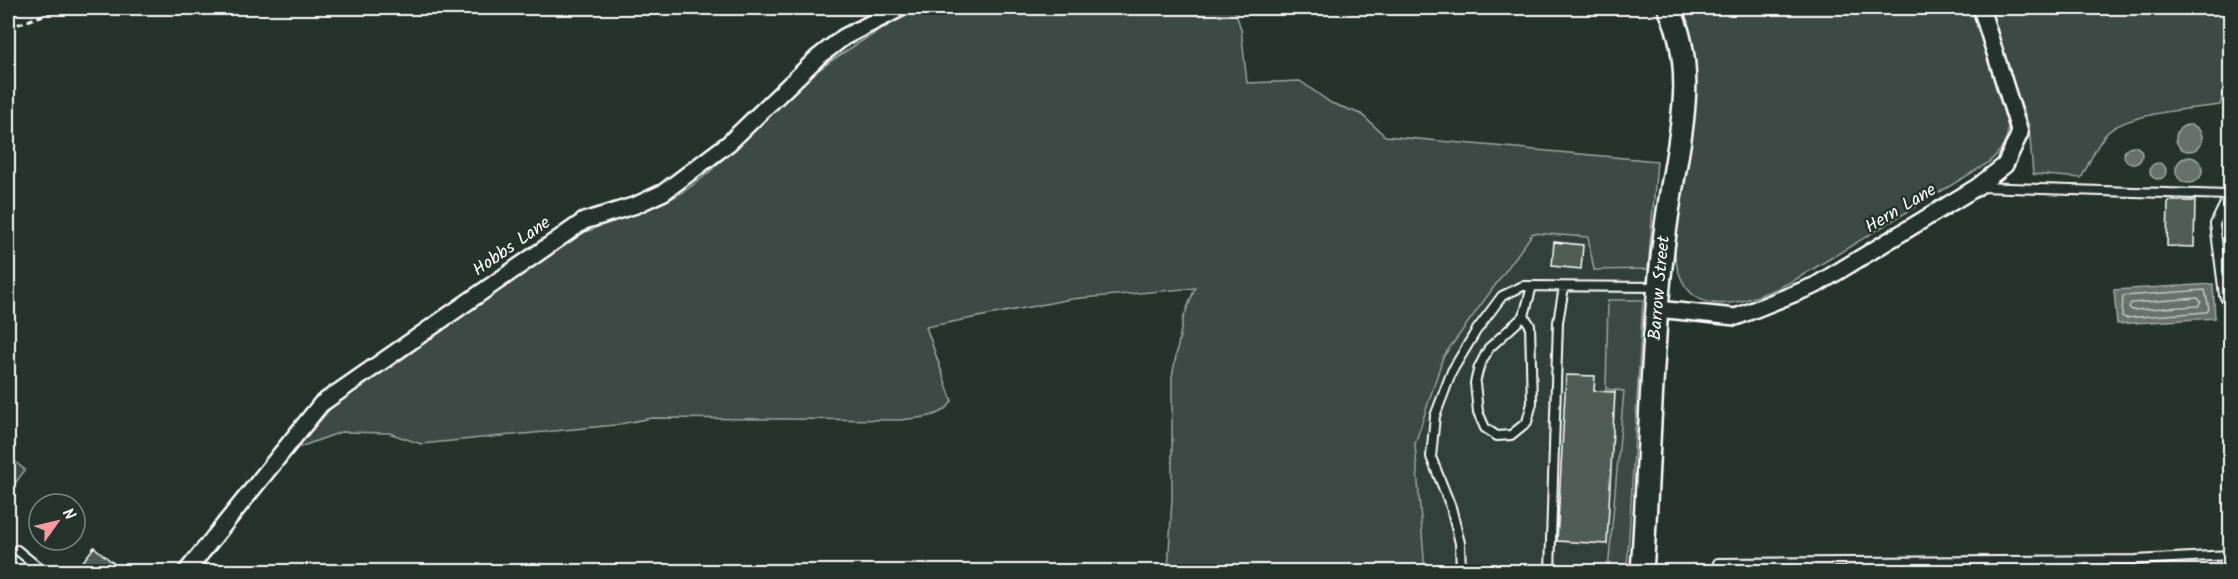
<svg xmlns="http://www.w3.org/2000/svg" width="2238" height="579" viewBox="0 0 2238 579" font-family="Kalam,sans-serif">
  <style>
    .built { fill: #333f3a }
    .green { fill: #3e4944; stroke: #9ea4a2; stroke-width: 1.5 }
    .water { fill: #67706c; stroke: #a4a9a7; stroke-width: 1.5 }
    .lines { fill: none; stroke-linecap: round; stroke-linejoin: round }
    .shore { stroke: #c2c6c4; stroke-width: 1.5 }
    .building { fill: #515c57; stroke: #fff; stroke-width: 1.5 }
    .lane-casing { stroke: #fff; stroke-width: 12 }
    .street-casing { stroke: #fff; stroke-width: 20 }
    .secondary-casing { stroke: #fff; stroke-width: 26 }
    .path { stroke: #fff; stroke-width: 3; stroke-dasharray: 6 4.5; stroke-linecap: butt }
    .lane { stroke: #26332d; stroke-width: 8 }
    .street { stroke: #26332d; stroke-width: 15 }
    .secondary { stroke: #26332d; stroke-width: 21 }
    .labels { text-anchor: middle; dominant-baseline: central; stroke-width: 5; stroke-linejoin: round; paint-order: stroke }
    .street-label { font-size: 18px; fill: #fff; stroke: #26332d }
  </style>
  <rect width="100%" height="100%" fill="#26332d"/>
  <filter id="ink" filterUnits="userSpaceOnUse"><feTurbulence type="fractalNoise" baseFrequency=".0167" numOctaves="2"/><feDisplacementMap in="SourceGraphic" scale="12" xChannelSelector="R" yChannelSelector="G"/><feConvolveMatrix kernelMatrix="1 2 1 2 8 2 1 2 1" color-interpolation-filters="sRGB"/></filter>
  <g filter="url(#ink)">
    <path class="built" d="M1533,233l55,4 6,33 54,-1 -5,31h-35l-2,89 18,1 -16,181h-183l-10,-127 28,-87z"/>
    <path class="green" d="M920,8h314l7,21 6,54 53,-2 31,22 30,11 24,22 272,25 -9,108 -54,1 -6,-33 -55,-4 -90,124 -28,87 10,127h-257l4,-72v-122l11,-58 12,-31 -124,11 -145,28 26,74c-10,18 -33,16 -51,19l-250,-2 -36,7 -194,19 -32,-11 -48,-1 -44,16 39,-46 61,-39 175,-125c34,-17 73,-24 106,-43 41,-25 70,-64 105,-96 40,-37 89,-65 137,-91z
      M1678,8h294l36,119c0,16 -8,25 -20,36l-195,118c-50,24 -112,47 -119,-33l21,-162 -3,-42z
      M1986,8h244v80l-6,2 -4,15c-28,4 -93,8 -113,28 -11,11 -18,32 -26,45l-48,-4 -4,-48z
      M1608,300h35l-16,271h-19l16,-180 -18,-2z
      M8,456l17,14 -17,23z"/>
    <path class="water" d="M2176 138a13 13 0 1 1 26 0a13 13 0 1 1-26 0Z
      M2124 155a9 9 0 1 1 18 0a9 9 0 1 1-18 0Z
      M2176 170a13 13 0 1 1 26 0a13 13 0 1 1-26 0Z
      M2150 171a8 8 0 1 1 16 0a8 8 0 1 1-16 0Z
      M2213,284l2,34 -98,6 -3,-34z"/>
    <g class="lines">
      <path class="shore" d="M2205,290l4,19 -2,3 -82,6 -3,-2 1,-20z
        M2198,298l3,4 -3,4 -66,4 -3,-3 2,-4z"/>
    </g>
    <path class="building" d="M2168,201h27l-1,46 -27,-1z
      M1554,242l29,3 -2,24 -29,-3z
      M1566,375l29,1 -1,15 21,1 -8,152 -50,-3z
      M94,547l30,25h-49z"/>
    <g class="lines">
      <g class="lane-casing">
        <path id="lane" d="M1979,187l248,8
          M2229,195l-14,29 9,71 6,12
          M1524,316l6,9 2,78 -5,19 -16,13 -14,1 -12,-8 -7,-16 -3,-29 4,-16 10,-19 35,-32 8,-30
          M17,550l27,22
          M1718,563l417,-3 95,-5
          M1461,572l-1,-29 -9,-36 -20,-50 4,-41 17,-45 24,-40 26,-35 21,-10 135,1
          M1550,572l8,-250 6,-35"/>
      </g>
      <g class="street-casing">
        <path id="street" d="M1657,309l79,8 80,-32 161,-98 28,-22 15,-32 -39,-125
          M186,572l135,-168 263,-183 52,-16 28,-13 65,-49 88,-85 27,-21 57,-29"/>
      </g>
      <g class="secondary-casing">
        <path id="secondary" d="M1642,572c6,-88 8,-176 15,-264 3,-36 7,-72 13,-109 10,-64 28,-130 -1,-191"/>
      </g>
      <path class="path" d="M8,28l55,-20"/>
      <use href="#lane" class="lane"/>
      <use href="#street" class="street"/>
      <use href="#secondary" class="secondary"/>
    </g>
  </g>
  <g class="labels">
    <g class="street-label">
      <text transform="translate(1901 209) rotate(-31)">Hern Lane</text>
      <text transform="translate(512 247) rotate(-35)">Hobbs Lane</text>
      <text transform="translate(1660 288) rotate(-85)">Barrow Street</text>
    </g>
  </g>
  <rect width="2238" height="579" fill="none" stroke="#26332d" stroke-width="30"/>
  <rect x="15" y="15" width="2208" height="549" fill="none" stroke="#fff" stroke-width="2" filter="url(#ink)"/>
  <g transform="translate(57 522) rotate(56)"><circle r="28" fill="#26332d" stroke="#7d8581" stroke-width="1.5"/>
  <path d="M0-4.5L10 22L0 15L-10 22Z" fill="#ff9aa2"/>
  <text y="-9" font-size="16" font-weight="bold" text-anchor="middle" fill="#ffffff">N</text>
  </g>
</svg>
